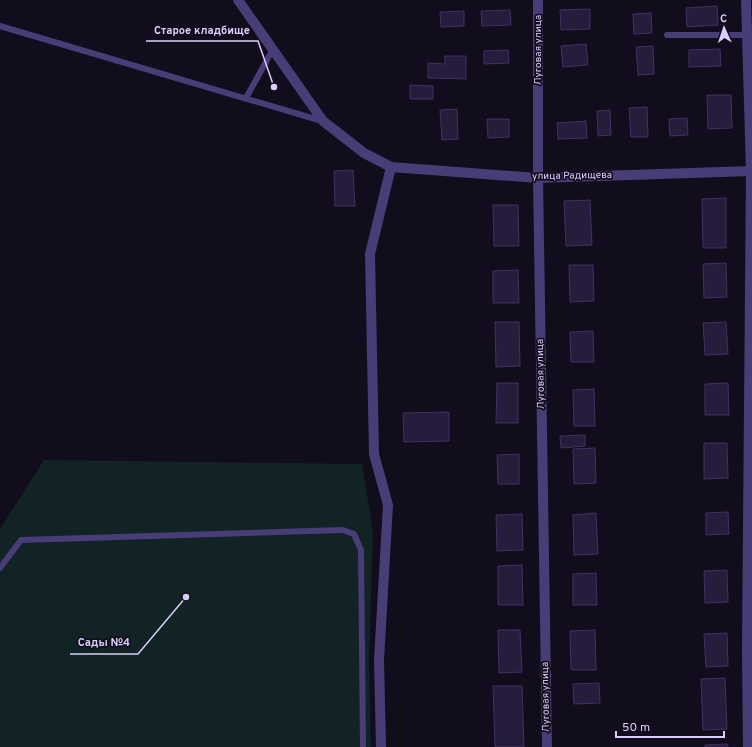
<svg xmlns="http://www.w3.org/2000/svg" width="752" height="747" viewBox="0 0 752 747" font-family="Overpass,sans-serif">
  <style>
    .green { fill: #112325 }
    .building { fill: #261c3b; stroke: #423064 }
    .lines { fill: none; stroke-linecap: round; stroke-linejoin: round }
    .service { stroke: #483d76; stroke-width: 6 }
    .minor { stroke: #483d76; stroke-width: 10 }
    .labels { text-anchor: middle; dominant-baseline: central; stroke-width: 3.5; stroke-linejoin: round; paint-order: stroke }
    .street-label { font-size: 10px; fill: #d9cefa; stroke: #120d1c }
    .leader { fill: none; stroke: #d9cefa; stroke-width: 1.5 }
    .callout-dot { fill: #d9cefa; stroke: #120d1c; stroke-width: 1.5 }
    .callout-label { font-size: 11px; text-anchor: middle; font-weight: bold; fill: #d9cefa; stroke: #120d1c; stroke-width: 3.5; stroke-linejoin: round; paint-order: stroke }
  </style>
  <rect width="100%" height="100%" fill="#120d1c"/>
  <path class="green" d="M44,460l318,4 11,68 -4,130 2,85h-371v-218z"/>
  <path class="building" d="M717,6l1,19 -31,2 -1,-19z
    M590,9v20l-29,1 -1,-20z
    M510,10l1,15 -29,1 -1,-15z
    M464,11v15l-23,1 -1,-15z
    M651,13l1,20 -18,1 -1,-20z
    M586,44l2,21 -25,2 -2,-21z
    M653,46l1,28 -16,1 -2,-28z
    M720,49l1,17 -32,1v-17z
    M508,50l1,13 -25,1v-13z
    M445,56h21v23l-38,-1v-15l17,1z
    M410,85l23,1v13h-23z
    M707,95h24l1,33 -24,1z
    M647,107l1,30h-17l-2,-29z
    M457,109l1,30 -16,1 -2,-30z
    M610,110l1,25 -13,1 -1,-25z
    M687,118l1,17 -18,1 -1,-17z
    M487,119h22v18l-21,1z
    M586,121l1,17 -29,1 -1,-16z
    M353,170l2,36h-20l-1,-35z
    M726,198v50h-23l-1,-49z
    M590,200l2,45 -26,1 -2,-45z
    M493,205h25l1,41h-25z
    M726,263l1,34 -23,1 -1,-34z
    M569,265h24l1,36 -24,1z
    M518,270l1,33h-26v-32z
    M495,322h24l1,44 -24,1z
    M726,322l2,32 -23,1 -2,-32z
    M593,331l1,31h-23l-1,-30z
    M497,383h21v40h-22z
    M728,383l1,32h-24v-31z
    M594,389l1,37h-21l-1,-36z
    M449,412v29l-45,1 -1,-29z
    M585,435v11l-24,2 -1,-12z
    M704,443h23l1,35 -24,1z
    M595,448l1,35 -22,1 -1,-35z
    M519,454v30h-21l-1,-29z
    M728,512l1,22 -23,1v-22z
    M596,513l2,41 -24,1 -1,-40z
    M522,514l1,36 -26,1 -1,-36z
    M522,565l1,40h-25v-39z
    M727,570l1,32 -23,1 -1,-32z
    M596,573l1,32h-24v-31z
    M498,630h22l2,42 -23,1z
    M595,630l1,40h-25l-1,-39z
    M727,633l1,33 -22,1 -2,-33z
    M725,678l2,51 -24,1 -2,-51z
    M599,683l1,20 -26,1 -1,-20z
    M493,686h29l2,61h-29z
    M727,744l1,3h-23v-2z"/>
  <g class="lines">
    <path class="service" d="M0,26l322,95
      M667,35h80
      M246,98l27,-49
      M0,568l21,-28 322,-10 11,4 7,16 2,197"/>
    <path class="minor" d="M238,0l85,121 41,32 27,14 147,11 214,-7
      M538,0v178l9,569
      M746,0l5,171 -4,478 1,98
      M381,747l-2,-87 9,-155 -14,-51 -4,-200 21,-87"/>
  </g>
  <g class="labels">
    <g class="street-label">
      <text transform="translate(538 50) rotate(-90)">Луговая улица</text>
      <text transform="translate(572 176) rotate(-1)">улица Радищева</text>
      <text transform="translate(541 374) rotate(-91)">Луговая улица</text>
      <text transform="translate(546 697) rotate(-91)">Луговая улица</text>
    </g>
  </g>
  <path class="leader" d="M274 87L258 41H146M186 597L138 654H70"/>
  <g class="callout-dot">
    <circle cx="274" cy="87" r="4"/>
    <circle cx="186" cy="597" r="4"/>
  </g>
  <g class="callout-label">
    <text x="202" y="34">Старое кладбище</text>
    <text x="104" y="646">Сады №4</text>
  </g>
  <g transform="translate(724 28) rotate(357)" stroke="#120d1c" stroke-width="3" paint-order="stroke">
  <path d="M0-3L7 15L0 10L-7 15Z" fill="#d9cefa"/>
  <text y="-6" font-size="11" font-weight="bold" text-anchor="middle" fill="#d9cefa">С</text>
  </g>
  <path d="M616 731v6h108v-6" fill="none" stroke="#d9cefa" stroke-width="2"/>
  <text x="622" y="731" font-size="12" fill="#d9cefa" stroke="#120d1c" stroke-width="3" paint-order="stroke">50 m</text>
</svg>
